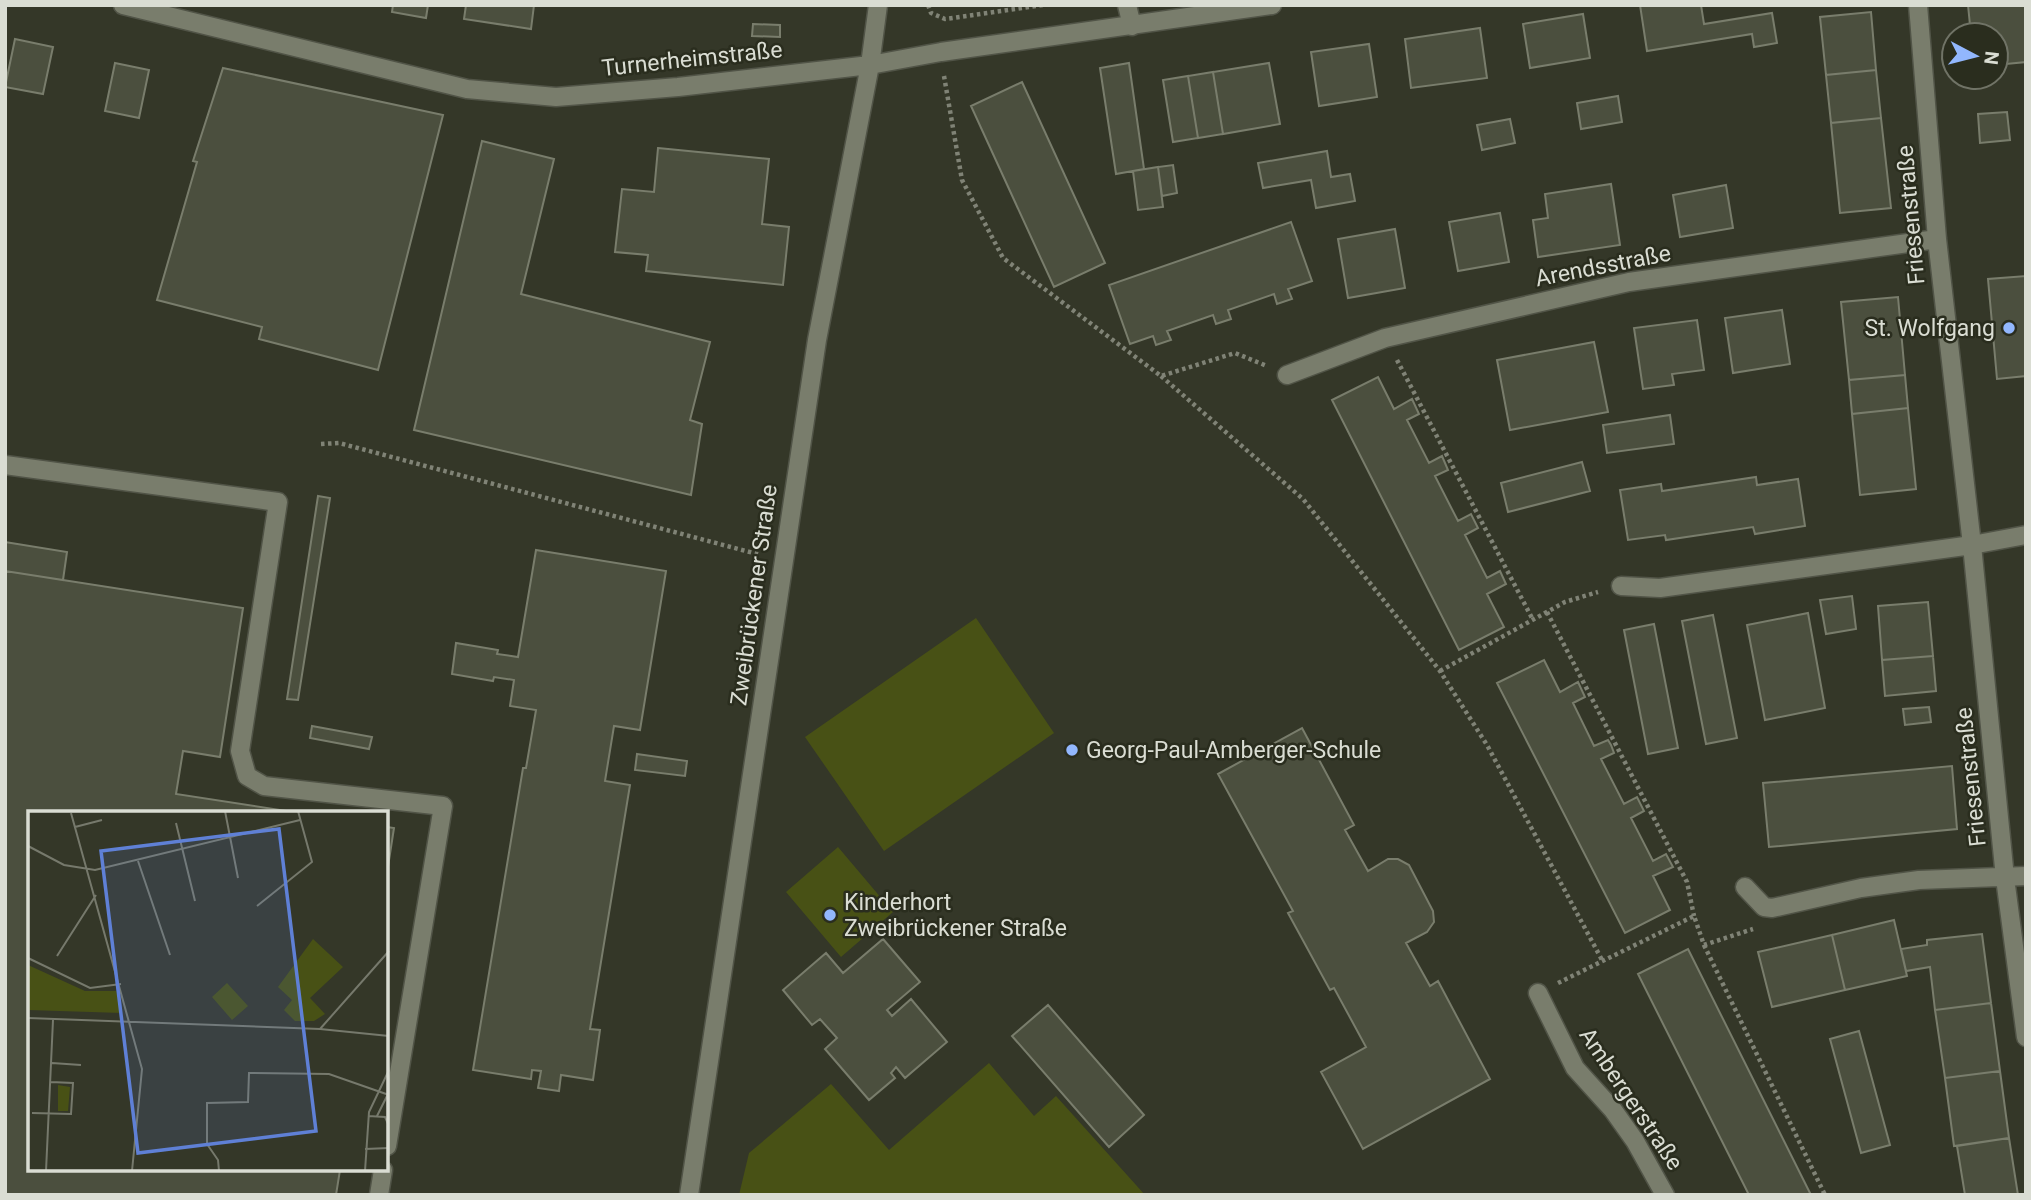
<svg xmlns="http://www.w3.org/2000/svg" width="2031" height="1200" viewBox="0 0 2031 1200" font-family="Roboto,sans-serif">
  <style>
    .green { fill: #485115 }
    .building { fill: #4b4f3e; stroke: #797d6c; stroke-width: 2 }
    .lines { fill: none; stroke-linecap: round; stroke-linejoin: round }
    .service-casing { stroke: #515447; stroke-width: 21 }
    .minor-casing { stroke: #515447; stroke-width: 21 }
    .path { stroke: #808376; stroke-width: 4.5; stroke-dasharray: 3.5 3.5; stroke-linecap: butt }
    .service { stroke: #797d6c; stroke-width: 18 }
    .minor { stroke: #797d6c; stroke-width: 18 }
    .poi-dot { fill: #92b7fd; stroke: #2a2d1e; stroke-width: 2.5 }
    .labels { text-anchor: middle; dominant-baseline: central; stroke-width: 5; stroke-linejoin: round; paint-order: stroke }
    .street-label { font-size: 23px; fill: #daddd3; stroke: #2a2d1e }
    .poi-label { font-size: 23px; fill: #daddd3; stroke: #2a2d1e; text-anchor: start }
    .inset-road { fill: none; stroke: #76796c; stroke-width: 2 }
    .view { fill: #5f80d6; fill-opacity: 0.15; stroke: #5f80d6; stroke-width: 3.5 }
    .inset-edge { fill: none; stroke: #daddd3; stroke-width: 3.5 }
  </style>
  <rect width="100%" height="100%" fill="#343728"/>
  <path class="green" d="M976,618l78,115 -170,118 -79,-114z
    M838,847l55,65 -52,45 -55,-65z
    M989,1063l45,53 22,-20 89,99h-406l10,-42 82,-69 58,66z"/>
  <path class="building" d="M393,5h35l-2,13 -34,-6z
    M466,5h68l-3,24 -67,-10z
    M1640,5h61l3,19 68,-11 5,30 -23,4 -2,-13 -105,17z
    M1968,5h58v57l-30,3v-30h-25z
    M1871,12l5,58 -50,5 -6,-58z
    M1583,14l7,44 -60,10 -7,-44z
    M753,24l27,1v12l-28,-1z
    M1480,28l7,50 -76,10 -6,-49z
    M15,39l38,8 -10,47 -38,-7z
    M1369,44l8,53 -58,9 -8,-54z
    M115,63l34,7 -10,48 -34,-7z
    M1129,63l15,106 -28,5 -16,-106z
    M1269,63l11,61 -57,10 -10,-62z
    M223,68l220,47 -65,255 -119,-31 3,-12 -105,-27 40,-138 -4,-1z
    M1876,70l5,48 -50,5 -5,-48z
    M1213,72l10,62 -25,4 -10,-62z
    M1188,76l10,62 -25,4 -10,-62z
    M1022,82l83,181 -51,24 -83,-181z
    M1618,96l4,26 -41,7 -4,-26z
    M2007,112l3,28 -30,3 -2,-29z
    M1881,118l10,90 -51,5 -9,-90z
    M1510,119l5,24 -33,7 -5,-25z
    M482,141l72,18 -33,135 189,48 -20,78 12,4 -11,71 -277,-65z
    M658,148l111,11 -7,65 27,3 -6,58 -137,-14 2,-16 -33,-3 7,-63 32,3z
    M1327,151l4,26 19,-3 5,27 -39,7 -5,-28 -48,8 -5,-25z
    M1173,165l4,28 -15,3 -4,-29z
    M1158,167l5,40 -25,3 -5,-39z
    M1611,184l9,61 -82,12 -5,-37 15,-2 -3,-24z
    M1726,185l7,43 -53,9 -7,-42z
    M1500,213l9,49 -51,9 -9,-49z
    M1291,222l21,59 -24,8 4,10 -15,5 -3,-10 -46,16 3,9 -15,5 -3,-9 -46,16 4,9 -15,5 -3,-9 -23,8 -21,-59z
    M1395,229l10,59 -57,10 -10,-59z
    M2026,276v100l-29,3 -9,-100z
    M1898,297l7,78 -56,5 -8,-78z
    M1782,310l8,54 -57,9 -8,-55z
    M1697,320l7,50 -32,4 2,11 -31,4 -9,-61z
    M1594,342l14,70 -98,18 -13,-70z
    M1905,375l3,33 -56,6 -3,-34z
    M1378,377l16,32 18,-10 7,15 -12,6 22,43 13,-7 6,14 -13,6 23,45 13,-7 7,14 -13,7 22,43 13,-7 6,13 -19,10 17,33 -45,23 -127,-250z
    M1908,408l8,81 -56,6 -8,-81z
    M1670,415l4,29 -67,9 -4,-28z
    M1582,462l8,29 -82,21 -7,-29z
    M1756,477l1,8 41,-6 7,47 -50,8 -2,-7 -87,13 -1,-5 -37,5 -8,-50 41,-6 1,7z
    M318,496l12,2 -32,202 -11,-1z
    M5,542l62,10 -4,28 -58,-9z
    M536,550l130,21 -26,159 -26,-4 -9,55 25,4 -40,244 10,1 -7,50 -32,-5 -2,16 -21,-3 3,-17 -9,-1 -1,9 -58,-9 50,-302h3l10,-58 -26,-4 4,-26 -20,-3 -1,4 -41,-7 4,-31 42,7 -1,4 21,3z
    M5,571l238,37 -23,149 -37,-6 -7,43 123,19h-269v357h310l-4,25h-331z
    M1852,596l4,33 -30,5 -6,-34z
    M1928,602l5,54 -51,4 -4,-54z
    M1808,613l17,95 -60,12 -18,-95z
    M1713,615l24,123 -31,6 -24,-123z
    M1654,624l24,124 -30,6 -24,-124z
    M1933,656l3,35 -51,5 -3,-36z
    M1544,660l16,32 18,-10 7,15 -12,6 21,43 14,-6 3,5 3,8 -13,6 23,45 13,-7 7,14 -13,7 22,43 13,-7 7,13 -20,9 17,34 -45,23 -128,-250z
    M1929,707l2,15 -26,3 -2,-16z
    M312,726l60,11 -3,12 -59,-11z
    M1302,728l52,97 -9,5 23,41 20,-12h10l11,6 24,46 1,11 -7,10 -21,11 24,43 8,-5 52,98 -127,70 -42,-77 45,-25 -32,-59 -4,2 -42,-77 5,-2 -75,-137z
    M637,754l50,7 -2,15 -50,-6z
    M1952,766l5,63 -188,18 -6,-64z
    M387,827l7,1 -7,45z
    M1894,920l13,56 -62,14 -13,-55z
    M1982,934l9,69 -56,7 -5,-43 -24,4 -5,-22 26,-4v-5z
    M1832,935l13,55 -73,17 -14,-55z
    M883,939l37,43 -33,28 5,6 19,-17 36,43 -42,36 -9,-11 -5,6 4,5 -26,22 -44,-51 12,-11 -17,-19 -8,6 -29,-35 43,-37 17,20z
    M1688,949l123,246h-62l-111,-221z
    M1991,1003l9,68 -55,7 -10,-68z
    M1048,1005l96,110 -35,32 -97,-111z
    M1859,1031l31,114 -29,8 -31,-114z
    M2000,1071l9,67 -55,8 -9,-68z
    M2009,1138l9,57h-53l-8,-49z"/>
  <g class="lines">
    <g class="service-casing">
      <path id="service" d="M5,465l273,37 -38,249 7,25 17,10 179,20 -56,340
        M379,1195l4,-25"/>
    </g>
    <g class="minor-casing">
      <path id="minor" d="M123,5l344,84 89,8 122,-10 192,-22 71,-13 331,-47
        M1127,5l5,21
        M1918,5l19,234 35,306 33,333 21,159
        M1287,375l98,-37 244,-56 308,-43
        M1621,586l39,2 312,-43 54,-10
        M1745,887l19,20 8,1 89,-20 58,-8 107,-4
        M1538,993l37,75 38,42 22,31 30,54
        M689,1195l128,-855 53,-275 8,-60"/>
    </g>
    <path class="path" d="M928,5l3,8 14,6 98,-14
      M944,76l18,104 41,78 158,118 74,-23 32,13
      M1397,360l136,260
      M1161,376l142,123 137,172 47,74 115,215
      M321,444l18,-1 422,112
      M1547,612l140,270 7,34
      M1440,671l125,-69 33,-10
      M1704,945l121,250
      M1558,983l136,-67 10,29 49,-16"/>
    <use href="#service" class="service"/>
    <use href="#minor" class="minor"/>
  </g>
  <g class="poi-dot">
    <circle cx="2009" cy="328" r="7"/>
    <circle cx="1072" cy="750" r="7"/>
    <circle cx="830" cy="915" r="7"/>
  </g>
  <g class="labels">
    <g class="street-label">
      <text transform="translate(692 59) rotate(-6)">Turnerheimstraße</text>
      <text transform="translate(1911 215) rotate(-95)">Friesenstraße</text>
      <text transform="translate(1603 266) rotate(-11)">Arendsstraße</text>
      <text transform="translate(754 595) rotate(-82)">Zweibrückener Straße</text>
      <text transform="translate(1971 777) rotate(-96)">Friesenstraße</text>
      <text transform="translate(1631 1099) rotate(56)">Ambergerstraße</text>
    </g>
    <g class="poi-label">
      <text x="1995" y="328" text-anchor="end">St. Wolfgang</text>
      <text x="1086" y="750">Georg-Paul-Amberger-Schule</text>
      <text x="844" y="902">Kinderhort<tspan x="844" dy="26">Zweibrückener Straße</tspan></text>
    </g>
  </g>
  <g transform="translate(28 811)">
    <rect width="360" height="360" fill="#343728"/>
    <path d="M285,128l30,28 -33,31 15,16 -11,7h-19l-11,-11 8,-10 -14,-13zM0,154l57,26h31l6,22 -94,-3zM199,172l21,23 -16,14 -20,-23zM30,274l12,2 -2,24h-10z" fill="#485115"/>
    <path class="inset-road" d="M197,0l13,67M43,2l71,256 -10,102M148,12l19,78M47,16l27,-7M0,35l36,19 31,5 205,-50M110,50l32,94M229,95l55,-44 -14,-51M29,145l39,-61M0,147l62,30 31,-4M0,207l292,11 69,7M292,218l69,-78M24,252l29,2M4,302l39,1 2,-31 -22,-1M340,305l17,1 4,9M349,305l11,-22M337,338l24,-1M18,360l7,-151M191,360l-1,-11 -11,-16v-41l41,-1 1,-29 80,1 60,21M337,360l4,-59 20,-42"/>
    <path class="view" d="M251,18l37,302 -178,22 -37,-302z"/>
    <rect width="360" height="360" class="inset-edge"/>
  </g>
  <rect width="2031" height="1200" fill="none" stroke="#daddd3" stroke-width="14"/>
  <g transform="translate(1975 56) rotate(97)"><circle r="33" fill="#2a2d1e" stroke="#707366" stroke-width="2"/>
  <path d="M0-5L12 26L0 18L-12 26Z" fill="#92b7fd"/>
  <text y="-10" font-size="19" font-weight="bold" text-anchor="middle" fill="#daddd3">N</text>
  </g>
</svg>
